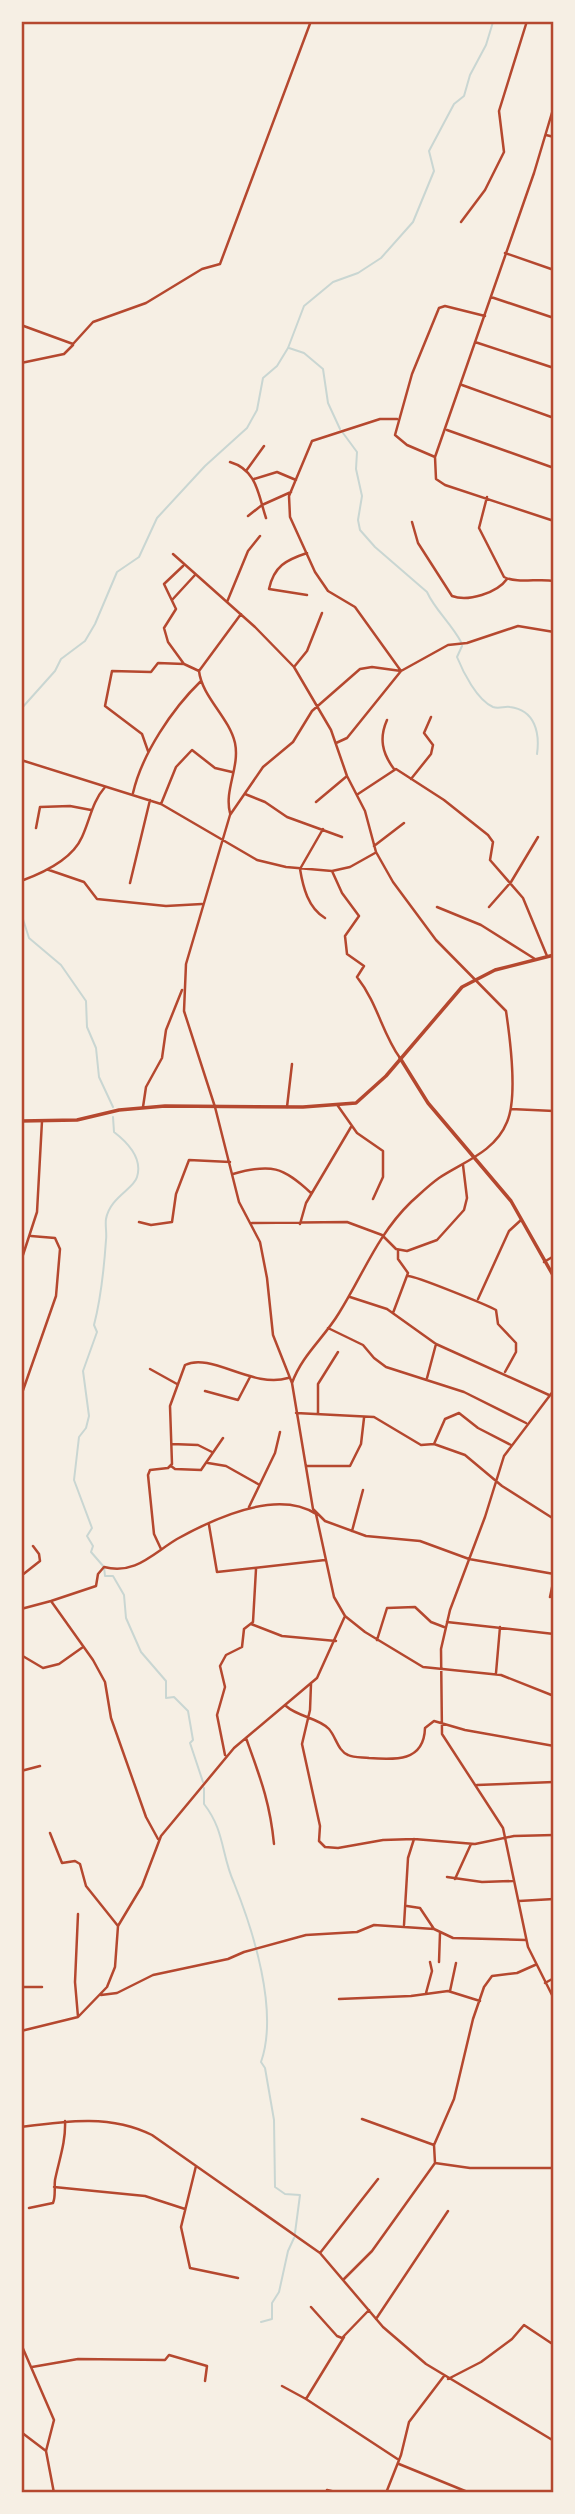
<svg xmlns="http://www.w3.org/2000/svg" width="575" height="2514" viewBox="0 0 575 2514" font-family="Karla,sans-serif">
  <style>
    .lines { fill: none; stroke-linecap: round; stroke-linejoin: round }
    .stream { stroke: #c9d6d2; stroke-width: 2 }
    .minor { stroke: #b5482f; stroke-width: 2.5 }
    .tertiary { stroke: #b5482f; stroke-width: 3.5 }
    .neatline { fill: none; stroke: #b5482f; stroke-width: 2.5 }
  </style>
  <rect width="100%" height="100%" fill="#f6efe4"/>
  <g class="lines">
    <path class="stream" d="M289,348l15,5 19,16 5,34 12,26
      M343,433l14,19 -1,17 6,27 -4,24 2,10 15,17 52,45c8,18 24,31 34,50
      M462,646l-5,11c6,15 20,43 36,50 6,2 12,-1 17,0 25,3 30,26 27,47
      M21,709l34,-38 6,-12 24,-18 10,-17 22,-52 22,-15 18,-39 48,-52 42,-38 10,-18 6,-32 14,-12 11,-18 16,-42 29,-24 25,-9 23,-15 32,-36 21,-51 -5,-20 25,-47 10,-8 6,-21 16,-30 7,-23 -3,-1
      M21,913l8,25 32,27 25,36 1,26 9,21 3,29 14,30
      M113,1117l1,15c13,10 29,26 23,45 -3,12 -27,20 -31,42 -1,6 1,15 0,21 -2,29 -5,58 -12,85l3,7 -14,39 6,45 -3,12 -7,9 -5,43 18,48 -5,8 6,10 -2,6 13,15 1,9h8l11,19 2,23 15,34 25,29v17l8,-1 14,14 5,29 -3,3 13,39
      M204,1788v16c21,27 17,50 30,79 19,47 45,128 27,179l4,6 9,52 1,67 10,7 15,1 -5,38
      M261,2322l11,-3v-16l7,-11 9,-41 6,-13"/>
    <path class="minor" d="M554,106l-20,67 -99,284 1,22 9,6 109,36
      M546,135l8,2
      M461,222l24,-32 19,-38 -5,-41 28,-90
      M505,253l49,17
      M491,297l63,21
      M21,325l52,19 20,-22 53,-19 56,-34 18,-5 91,-243
      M475,342l79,26
      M21,363l43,-9 9,-9
      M462,385l92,33
      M447,430l107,38
      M435,457l-28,-12 -12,-10 17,-61 27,-66 6,-2 40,10
      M230,462c27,8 28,32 36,56
      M246,471l18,-25
      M254,479l23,-7 19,8
      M487,497l-8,31 25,49c13,7 35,1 50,4
      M248,516l14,-11 29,-13
      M412,522l6,21 34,53c16,6 45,-3 55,-17
      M173,554l82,73 39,40 37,63 16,46 18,35 11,41 17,30 43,58 70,71c4,27 12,86 1,111 -12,30 -44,40 -68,56 -10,7 -19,16 -28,24 -34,33 -48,73 -72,111 -15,25 -37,42 -47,70l21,126 12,12 41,15 54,5 49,18 85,15
      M183,566l-19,18 12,25 -12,19 4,14 16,22
      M307,595l-38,-6c5,-23 17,-29 38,-36
      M172,600l23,-25
      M227,602l21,-51 12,-15
      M553,631l1,20
      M294,667l13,-16 15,-38
      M387,720c-8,18 -5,33 7,49
      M336,743l11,-5 54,-67 -46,-64 -27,-16 -13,-19 -25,-55 -1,-21 23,-55 68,-22h17
      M148,751l-6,-17 -37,-28 7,-35 39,1 7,-9 26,1 15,7
      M21,760l140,44 96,56 29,7 46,4 18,-4 25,-14
      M411,779l20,-25 2,-9 -9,-12 7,-16
      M133,793c9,-39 39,-84 68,-112
      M245,794l20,8 22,15 55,20
      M358,794l38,-25 48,31 44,35 5,7 -3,18 33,38 24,58
      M316,802l31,-26
      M161,804l15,-37 16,-17 23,18 17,4
      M230,813c-6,-23 10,-46 5,-70 -6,-26 -33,-46 -36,-72l42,-57
      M36,828l4,-21 30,-1 21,4
      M323,829l-23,40c3,18 8,39 25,49
      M374,846l30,-23
      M49,870l35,12 13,17 69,7 36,-2
      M332,871l10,22 17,23 -14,20 2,18 17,12 -7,11c21,27 25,56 43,81
      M21,881c22,-8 51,-21 61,-44 8,-17 10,-35 23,-50
      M130,883l20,-83
      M437,907l44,18 54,34
      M489,907l22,-25 27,-45
      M338,1106l19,27 26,18v26l-10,22
      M143,1107l3,-20 16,-29 4,-28 16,-40
      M287,1107l5,-43
      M511,1109l43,2
      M233,1174c38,-11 50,-7 78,19
      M139,1222l12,3 21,-3 4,-28 13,-34 41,2
      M252,1223l95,-1 35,13 14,14 11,2 30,-11 27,-30 3,-12 -4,-33
      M300,1224l6,-21 45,-76
      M21,1261l16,-49 5,-91
      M544,1262l10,-6
      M408,1276c8,0 79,29 88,34l2,14 18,19v9l-11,20
      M350,1297l37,12 49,35 113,51
      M478,1299l31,-68 12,-11
      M393,1313l15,-40 -10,-14v-8
      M328,1328l35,17 11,13 12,9 78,25 62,31
      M150,1369l27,15
      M427,1378l9,-34
      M292,1383l-19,-48 -6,-57 -7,-36 -21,-40 -24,-95 -31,-96 2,-47 44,-149 33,-48 30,-25 19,-31 48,-42 12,-2 29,4 47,-26 19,-2 51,-17 36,6
      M554,1390l-50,66 -19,61 -35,93 -9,39 1,85 61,94 25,119 26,52
      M205,1391l33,9 12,-23
      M21,1396l35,-100 4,-47 -5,-11 -24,-2
      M296,1413l78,4 47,28 13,-1 31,11 37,31 52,33
      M318,1413v-29l20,-32
      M172,1444l26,1 14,7
      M434,1444l11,-25 14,-6 19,15 33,17
      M208,1463l18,3 32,18
      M171,1466l4,3 26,1 22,-32
      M307,1466h43l11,-22 3,-26
      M249,1507l26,-54 5,-21
      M209,1525l8,47 108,-12
      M352,1531l11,-41
      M161,1549l-7,-15 -6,-59 2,-5 18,-2 4,-4 -2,-58 15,-41c26,-13 68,24 103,13
      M21,1576l19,-15 -1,-7 -6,-8
      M550,1597l4,-19
      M51,1601l45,-15 2,-12 6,-7c31,8 48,-13 73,-28 36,-20 100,-50 139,-25l18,83 11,19 20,16 58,35 78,8 53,21
      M21,1609l30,-8 42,59 12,22 6,36 35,99 12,22
      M447,1622l107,12
      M251,1624l31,12 54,5
      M377,1640l10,-32 28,-1 16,15 13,5
      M21,1655l22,13 16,-4 24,-17
      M496,1673l4,-46
      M311,1684l-1,26 -8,34 18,82 -1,15 6,6 13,1 45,-8 31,-1 61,5 39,-8 40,-1
      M286,1706c12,11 33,12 43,23 7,8 9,22 19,26 6,3 15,2 21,3 26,2 55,4 56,-30l9,-7 31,9 89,16
      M246,1738c14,39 24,64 28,106
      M225,1755l-8,-40 8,-28 -5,-21 6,-11 16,-8 2,-18 9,-7 3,-53
      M21,1771l19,-5
      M477,1785l77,-3
      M50,1833l12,30 13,-2 5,3 6,22 32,40
      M447,1877l35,5 31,-1
      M455,1879l16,-35
      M519,1901l35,-2
      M407,1906l13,2 14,21
      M78,1914l-3,68 3,35
      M404,1925l4,-67 6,-19
      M439,1962l1,-29
      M545,1983l9,-5
      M21,1987h21
      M450,1991l6,-28
      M426,1993l6,-22 -2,-9
      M101,1995l16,-2 36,-18 75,-16 16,-7 62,-17 51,-3 17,-7 60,4 19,9 73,2
      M339,1999l72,-3 37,-5 32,10
      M21,2031l57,-14 29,-30 8,-20 3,-41 24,-40 19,-50 73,-88 83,-70 28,-62
      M362,2119l72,26
      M21,2127c44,-6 90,-13 131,8l168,118 63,74 43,37 128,77
      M435,2163l35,5h84
      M196,2166l-15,61 9,41 48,10
      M54,2187l91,9 40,13
      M29,2208l24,-5c3,-7 1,-15 2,-23 4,-20 11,-38 10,-59
      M320,2253l58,-74
      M344,2279l28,-28 63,-88 -1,-18 20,-46 19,-80 11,-32 8,-11 25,-3 18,-8
      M311,2307l26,29 5,2 27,-28
      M376,2319l72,-108
      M344,2337l-38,62 93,61
      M21,2344l33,76 -8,31
      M32,2367l46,-8 87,1 4,-5 38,11 -2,15
      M448,2379l33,-17 31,-23 12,-14 30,20
      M282,2386l24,13
      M21,2432l25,19 8,42
      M399,2464l71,29
      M327,2490l13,3
      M386,2493l15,-38 8,-33 35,-46"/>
    <path class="tertiary" d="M400,1058l28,45 83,98 43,76
      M21,1121l56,-1 42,-10 46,-4 138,1 53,-4 30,-27 76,-89 33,-17 59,-15"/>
  </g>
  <rect width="575" height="2514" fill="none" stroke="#f6efe4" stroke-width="46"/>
  <rect x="23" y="23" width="529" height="2468" class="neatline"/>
</svg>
